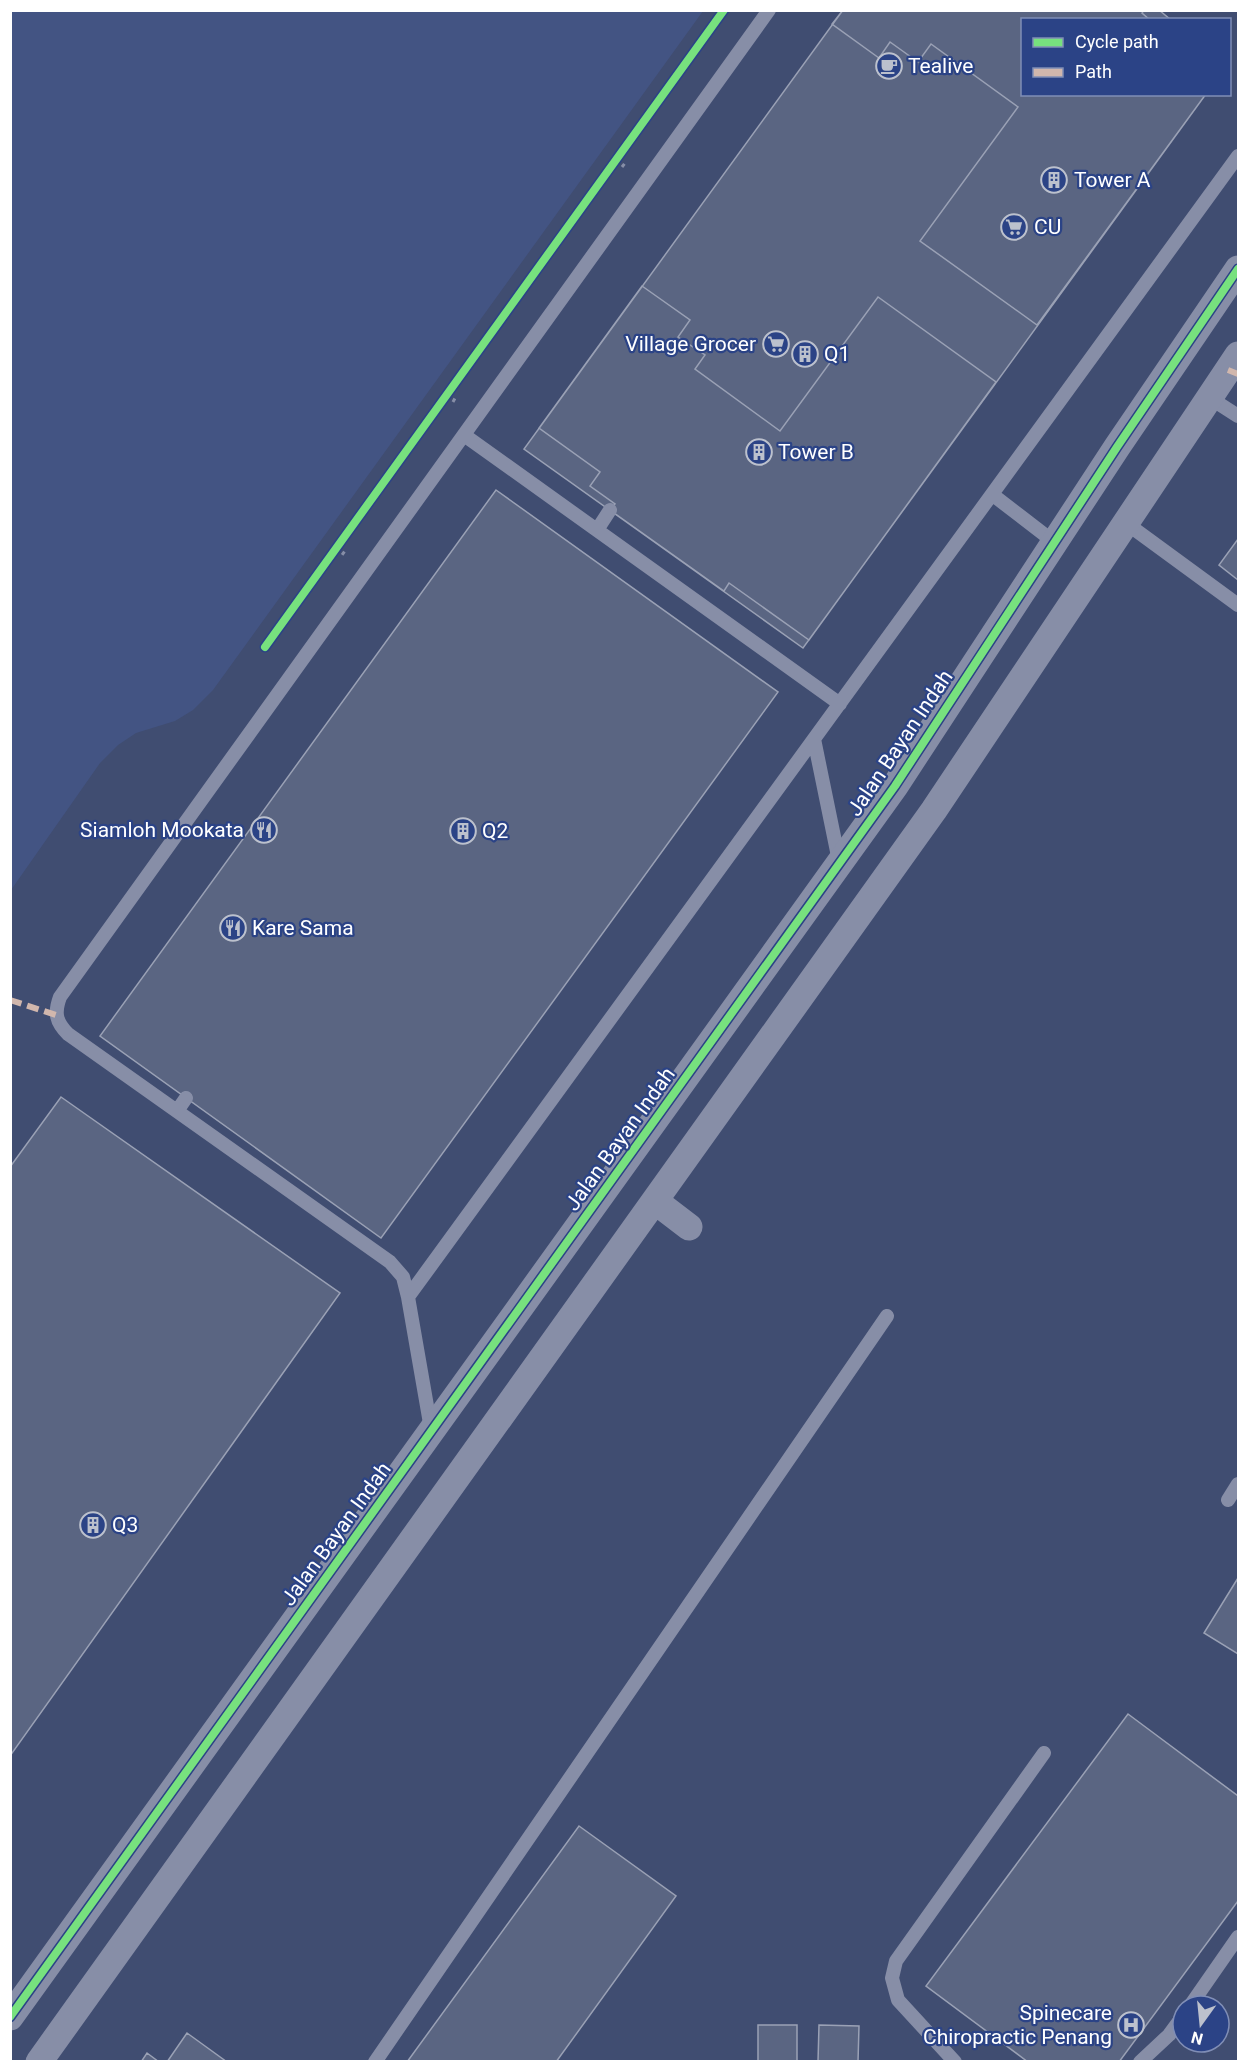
<svg xmlns="http://www.w3.org/2000/svg" width="1249" height="2072" viewBox="0 0 1249 2072" font-family="Roboto,sans-serif">
  <style>
    .water { fill: #435483 }
    .building { fill: #5a6582; stroke: #9aa1b5; stroke-width: 1.5 }
    .lines { fill: none; stroke-linecap: round; stroke-linejoin: round }
    .path { stroke: #878ea7; stroke-width: 4; stroke-dasharray: 3 4.5; stroke-linecap: butt }
    .service { stroke: #878ea7; stroke-width: 14 }
    .minor { stroke: #878ea7; stroke-width: 27 }
    .quiet { stroke: #d1b7ad; stroke-width: 6; stroke-dasharray: 12 6; stroke-linecap: butt }
    .cycleway-casing { stroke: #2b4386; stroke-width: 11 }
    .cycleway { stroke: #77e17e; stroke-width: 8 }
    .labels { text-anchor: middle; dominant-baseline: central; stroke-width: 4.5; stroke-linejoin: round; paint-order: stroke }
    .poi-label { font-size: 21px; fill: #fff; stroke: #2b4386; text-anchor: start }
    .street-label { font-size: 21px; fill: #fff; stroke: #2b4386 }
  </style>
  <rect width="100%" height="100%" fill="#404d71"/>
  <path class="water" d="M11,10l692,1 -490,679 -20,20 -18,11 -39,12 -18,12 -18,18 -89,127z"/>
  <path class="building" d="M843,10h301l-2,3 8,7h-128v74h184l-169,231 -117,-84 98,-134 -87,-63 -13,18 -28,-20 -11,16 -47,-34z
    M843,10h316l12,10h-149v74h184l-403,554 -279,-199z
    M642,286l48,34 -12,17 27,18 -10,14 85,62 98,-134 118,85 -187,258 -80,-57 -5,8 -114,-81 5,-6 -25,-18 10,-14 -61,-44z
    M496,490l282,202 -397,546 -281,-202z
    M1238,539v41l-19,-15z
    M61,1097l279,196 -330,463v-589z
    M1238,1578v76l-34,-21z
    M1128,1714l110,82v105l-119,161h-91l-102,-76z
    M579,1826l97,70 -120,166h-149z
    M758,2025h39v37h-39z
    M819,2025l40,1 -1,36h-40z
    M187,2033l40,29h-60z
    M147,2053l12,9h-18z"/>
  <g class="lines">
    <path class="path" d="M616,160l12,9
      M446,396l11,6
      M336,548l11,8"/>
    <path class="service" d="M1210,398l28,18
      M464,435l376,269
      M993,495l61,47
      M1126,523l112,82
      M597,530l13,-20
      M814,739l25,122
      M177,1111l9,-13
      M408,1297l830,-1141
      M431,1429l-23,-132 -5,-20 -13,-15 -322,-228c-12,-12 -14,-21 -8,-37l709,-987
      M1228,1500l10,-16
      M1190,2006l48,-69
      M375,2062l512,-746
      M955,2062l-57,-62 -6,-22 4,-17 148,-208
      M1140,2062l29,-27 14,-19"/>
    <path class="minor" d="M655,1201l34,26
      M10,2017l885,-1231 222,-339 121,-178
      M39,2062l895,-1252 304,-455"/>
    <path class="quiet" d="M1228,370l10,4
      M10,1000l46,15"/>
    <g class="cycleway-casing">
      <path id="cycleway" d="M265,647l459,-637
        M10,2017l885,-1231 222,-339 121,-178"/>
    </g>
    <use href="#cycleway" class="cycleway"/>
  </g>
  <defs>
    <g id="cafe-ring" transform="scale(1.35)"><circle r="9.5" fill="#2b4386" stroke="#bcc1cd" stroke-width="1.5"/><path d="M-5.5-4.5H6V0H3Q3 3.5 0 3.5H-2.5Q-5.5 3.5-5.5 0ZM3-3.2v2h1.7v-2ZM-6 4.5H4V6H-6Z" fill="#bcc1cd"/></g>
    <g id="building-ring" transform="scale(1.35)"><circle r="9.5" fill="#2b4386" stroke="#bcc1cd" stroke-width="1.5"/><path d="M-4-6H4V6H1V3H-1V6H-4ZM-2.5-4.3h1.7v1.8h-1.7ZM.8-4.3h1.7v1.8H.8ZM-2.5-1h1.7V.8h-1.7ZM.8-1h1.7V.8H.8Z" fill="#bcc1cd"/></g>
    <g id="supermarket-ring" transform="scale(1.35)"><circle r="9.5" fill="#2b4386" stroke="#bcc1cd" stroke-width="1.5"/><path d="M-6-5.5h2.5l.6 2H6L4.5 2H-2.5L-4.4-4H-6ZM-1.5 3.2a1.3 1.3 0 1 0 .1 0ZM3 3.2a1.3 1.3 0 1 0 .1 0Z" fill="#bcc1cd"/></g>
    <g id="restaurant-ring" transform="scale(1.35)"><circle r="9.5" fill="#2b4386" stroke="#bcc1cd" stroke-width="1.5"/><path d="M-5-6h1v4h1v-4h1v4h1v-4h1v5L-1.5 .5V6h-2V.5L-5-1ZM5-6V6H3V1.5H1.5Q1.5-4 5-6Z" fill="#bcc1cd"/></g>
    <g id="hospital-ring" transform="scale(1.35)"><circle r="9.5" fill="#2b4386" stroke="#bcc1cd" stroke-width="1.5"/><path d="M-5-5h3v3.5h4V-5h3V5h-3V1.5h-4V5h-3Z" fill="#bcc1cd"/></g>
  </defs>
  <g fill-rule="evenodd">
    <use href="#cafe-ring" x="889" y="66"/>
    <use href="#building-ring" x="1054" y="180"/>
    <use href="#supermarket-ring" x="1014" y="227"/>
    <use href="#supermarket-ring" x="776" y="344"/>
    <use href="#building-ring" x="805" y="354"/>
    <use href="#building-ring" x="759" y="452"/>
    <use href="#restaurant-ring" x="264" y="830"/>
    <use href="#building-ring" x="463" y="831"/>
    <use href="#restaurant-ring" x="233" y="928"/>
    <use href="#building-ring" x="93" y="1525"/>
    <use href="#hospital-ring" x="1131" y="2025"/>
  </g>
  <g class="labels">
    <g class="poi-label">
      <text x="908" y="66">Tealive</text>
      <text x="1074" y="180">Tower A</text>
      <text x="1034" y="227">CU</text>
      <text x="756" y="344" text-anchor="end">Village Grocer</text>
      <text x="824" y="354">Q1</text>
      <text x="778" y="452">Tower B</text>
      <text x="244" y="830" text-anchor="end">Siamloh Mookata</text>
      <text x="482" y="831">Q2</text>
      <text x="252" y="928">Kare Sama</text>
      <text x="112" y="1525">Q3</text>
      <text x="1112" y="2013" text-anchor="end">Spinecare<tspan x="1112" dy="24">Chiropractic Penang</tspan></text>
    </g>
    <g class="street-label">
      <text transform="translate(900 743) rotate(-56)">Jalan Bayan Indah</text>
      <text transform="translate(620 1139) rotate(-54)">Jalan Bayan Indah</text>
      <text transform="translate(336 1534) rotate(-54)">Jalan Bayan Indah</text>
    </g>
  </g>
  <rect width="1249" height="2072" fill="none" stroke="#ffffff" stroke-width="24"/>
  <rect x="1021" y="18" width="210" height="78" fill="#2b4386" stroke="#808eb6" stroke-width="1.5"/>
  <rect x="1033" y="38" width="30" height="9" fill="#77e17e" stroke="#808eb6" stroke-width="1.5"/>
  <text x="1075" y="48" font-size="18" fill="#ffffff">Cycle path</text>
  <rect x="1033" y="68" width="30" height="9" fill="#d1b7ad" stroke="#808eb6" stroke-width="1.5"/>
  <text x="1075" y="78" font-size="18" fill="#ffffff">Path</text>
  <g transform="translate(1201 2024) rotate(195)"><circle r="28" fill="#2b4386" stroke="#808eb6" stroke-width="1.5"/>
  <path d="M0-4.5L10 22L0 15L-10 22Z" fill="#bcc1cd"/>
  <text y="-9" font-size="16" font-weight="bold" text-anchor="middle" fill="#ffffff">N</text>
  </g>
</svg>
